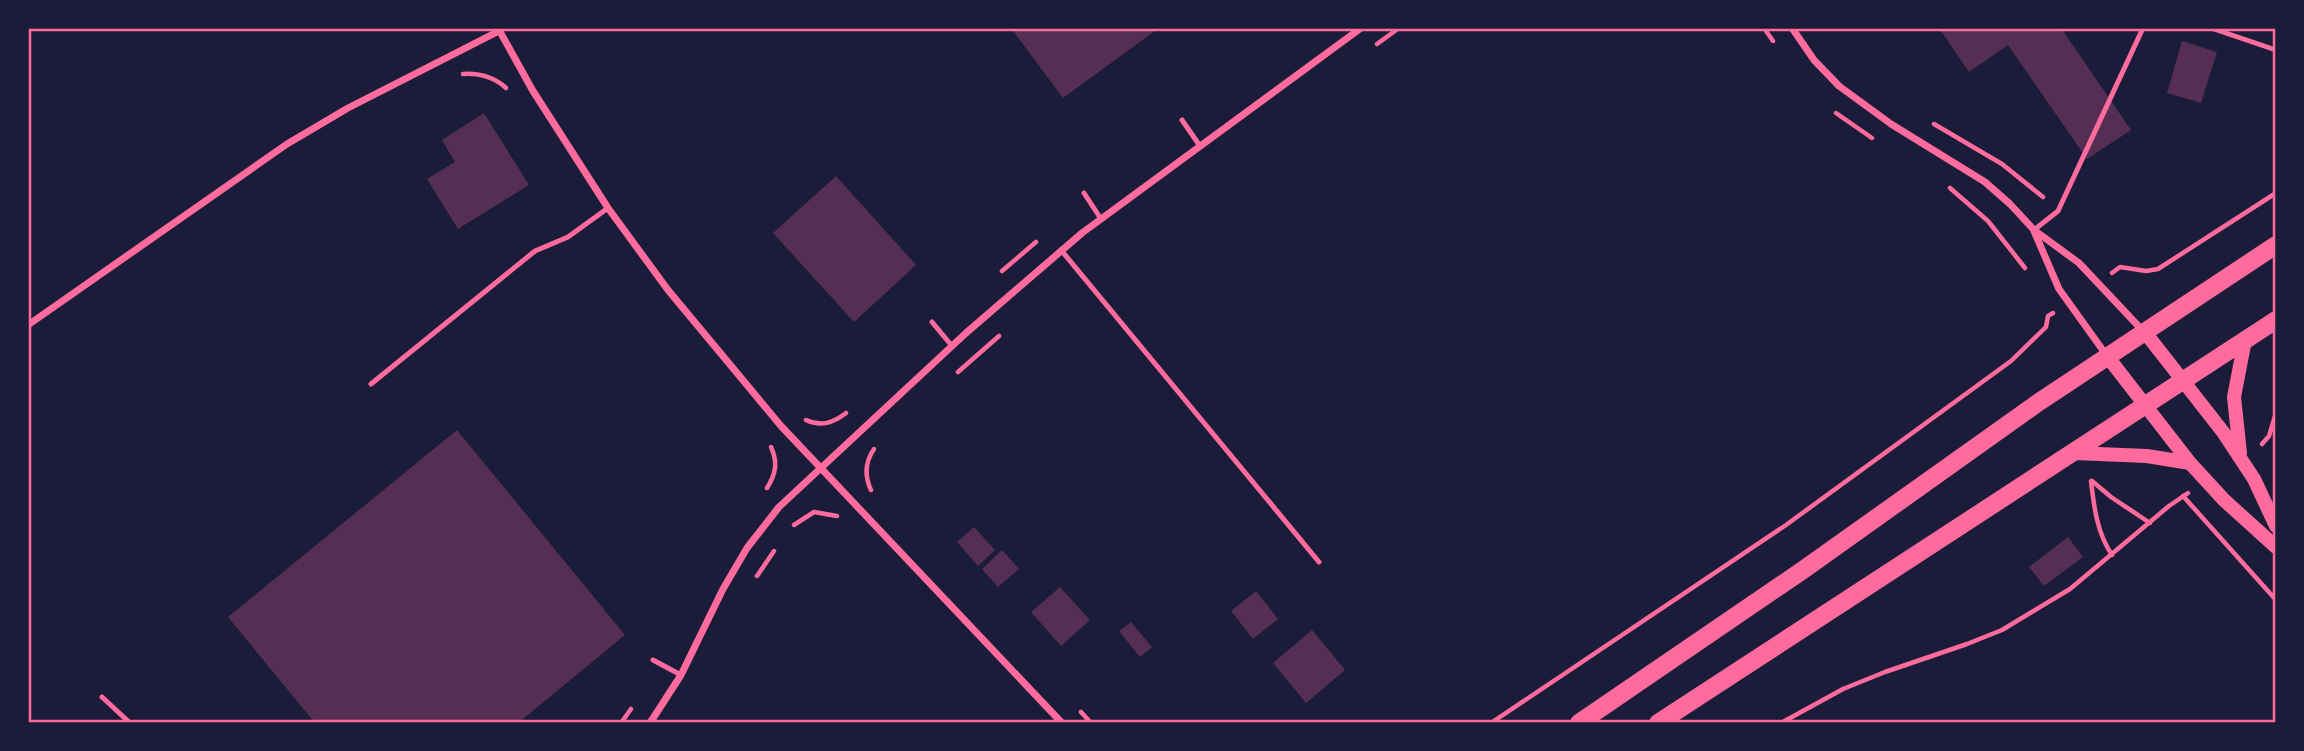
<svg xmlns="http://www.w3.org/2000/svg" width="2304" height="751" viewBox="0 0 2304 751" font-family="Inter,sans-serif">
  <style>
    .building { fill: #542f53 }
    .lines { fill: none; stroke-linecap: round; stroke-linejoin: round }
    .path { stroke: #ff6b9d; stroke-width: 4.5 }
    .service { stroke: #ff6b9d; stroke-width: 5 }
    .minor { stroke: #ff6b9d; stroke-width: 7 }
    .secondary { stroke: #ff6b9d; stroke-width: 14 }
    .primary { stroke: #ff6b9d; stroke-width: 18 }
    .neatline { fill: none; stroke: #ff6b9d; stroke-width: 2.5 }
  </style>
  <rect width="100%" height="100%" fill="#1b1b3a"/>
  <path class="building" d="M1011,28h148l-96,70z
    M1939,28h122l70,102 -44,29 -79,-114 -39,27z
    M2182,41l35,11 -16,51 -34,-10z
    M484,113l45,72 -71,44 -31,-50 28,-17 -13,-22z
    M836,176l80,89 -62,57 -81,-89z
    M457,430l168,205 -107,88h-203l-87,-106z
    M974,527l21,23 -17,16 -21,-24z
    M2068,537l15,20 -39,29 -15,-19z
    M1002,550l17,19 -21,18 -16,-18z
    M1060,587l30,33 -29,26 -30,-34z
    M1256,591l22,28 -25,20 -22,-28z
    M1131,622l21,25 -12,10 -21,-26z
    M1312,630l33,40 -39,33 -33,-40z"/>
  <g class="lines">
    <path class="path" d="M1764,28l9,13
      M1377,44l22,-16
      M463,74c17,-1 31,3 43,14
      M1836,113l36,25
      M1934,124l68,40 41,33
      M1950,188l38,33 37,47
      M1002,271l34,-29
      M2112,273l8,-6 26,4 12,-2 118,-76
      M958,372l41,-36
      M806,420c15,7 27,3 40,-7
      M2262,444l7,-8 7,-23
      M2091,481c3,26 6,52 21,74
      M2092,481l19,16 39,26
      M767,488c9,-14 11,-26 4,-41
      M871,490c-7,-15 -6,-28 3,-41
      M2183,496l93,104
      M794,525l20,-13 23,4
      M757,576l17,-25
      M1081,712l10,11
      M621,723l10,-14
      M1491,723l295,-198 225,-164 35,-34 2,-11 5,-3
      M1781,723l62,-34 42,-17 82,-28 35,-14 68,-41 99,-83 19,-13"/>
    <path class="service" d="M2211,28l65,22
      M1182,120l18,26
      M1084,193l17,26
      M2034,230l24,-19 85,-183
      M1061,250l258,312
      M932,322l20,24
      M371,384l164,-133 33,-14 40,-29
      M653,660l28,15
      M102,697l28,26"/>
    <path class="minor" d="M498,28l35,63 75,117 60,82 113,136 281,297
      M1792,28l22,32 25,26 52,38 94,58 25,22 24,26 45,33 64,68
      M2034,231l25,58 48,67
      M28,325l259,-181 61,-36 151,-77
      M650,723l31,-48 42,-86 24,-41 32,-41 187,-174 116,-100 279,-205"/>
    <path class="secondary" d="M2144,331l79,101 31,47 22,47
      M2107,356l83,107 34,37 52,47
      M2074,453l73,3 43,7
      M2240,453l-6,-56 11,-57"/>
    <path class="primary" d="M1579,723l224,-153 236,-168 237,-157
      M1658,723l618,-403"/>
  </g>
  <rect width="2304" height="751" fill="none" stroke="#1b1b3a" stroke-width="60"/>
  <rect x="30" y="30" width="2244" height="691" class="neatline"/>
</svg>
